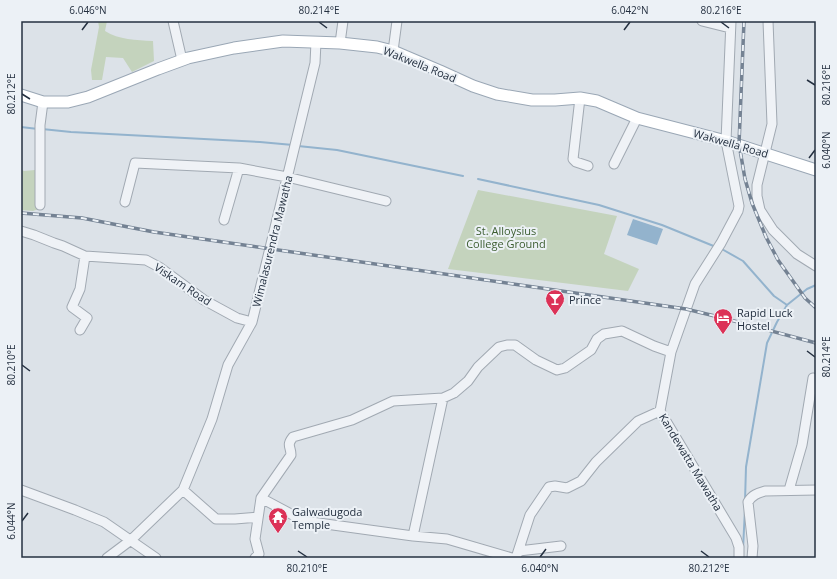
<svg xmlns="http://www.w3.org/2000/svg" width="837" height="579" viewBox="0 0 837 579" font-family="'Open Sans',sans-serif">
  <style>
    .green { fill: #c4d3bd }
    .water { fill: #93b3cd }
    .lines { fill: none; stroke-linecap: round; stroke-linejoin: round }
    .stream { stroke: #93b3cd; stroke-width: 2 }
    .minor-casing { stroke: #a1a9b2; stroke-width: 11 }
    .major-casing { stroke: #9aa7b5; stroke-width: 13 }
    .minor { stroke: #eff2f6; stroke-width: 9 }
    .major { stroke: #fff; stroke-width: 11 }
    .rail-casing { stroke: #748293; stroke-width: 3.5 }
    .rail { stroke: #ecf1f6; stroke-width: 2; stroke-dasharray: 6; stroke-linecap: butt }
    .ticks { fill: none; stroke: #243040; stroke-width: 1.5 }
    .labels { text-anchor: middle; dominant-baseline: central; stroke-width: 4; stroke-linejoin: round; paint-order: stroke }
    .street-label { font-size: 11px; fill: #243040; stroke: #ecf1f6 }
    .park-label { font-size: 11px; fill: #3c5d30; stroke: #ecf1f6 }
    .poi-label { font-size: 11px; fill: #243040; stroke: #ecf1f6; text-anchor: start }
    .neatline { fill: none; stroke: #243040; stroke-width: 1.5 }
    .ticks-label { font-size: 10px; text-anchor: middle; fill: #243040 }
  </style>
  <rect width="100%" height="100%" fill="#dce2e8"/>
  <path class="green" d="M98,21h9l-2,10c14,9 31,9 48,10l1,20 -22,11 -9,-14 -17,-1 -4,23h-10l-1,-10 8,-43z
    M21,164l1,6 2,1 11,-1 2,2 2,37 -6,2 -12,-1z
    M478,190l139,26 -13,38 35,15 -11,22 -180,-22z"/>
  <path class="water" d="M633,219l30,10 -6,16 -30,-10z"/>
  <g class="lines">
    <path class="stream" d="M21,127l17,2
      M42,129l29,3 189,10 33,3
      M298,146l39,4 126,26
      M478,179l121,26 63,20 54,22
      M720,248l23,13 31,35 13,9
      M745,501l1,-34 21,-124 10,-21 10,-17 20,-16 9,-4
      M743,549l2,-40"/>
    <g class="minor-casing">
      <path id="minor" d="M173,21l9,39
        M702,21l28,7
        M731,21l-5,120 13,65 -1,5 -17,32 -26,41 -24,68 -11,59 76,127 3,9v11
        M768,21l4,103 -15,61v11l3,14 13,20 24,24 19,12
        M340,43l3,-22
        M393,51l4,-30
        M580,98l-7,61 3,3 12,4
        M614,164l23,-46
        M125,202l10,-39 104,5 48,9 99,24
        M40,205v-80l3,-23
        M224,220l15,-52
        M21,231l13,4 20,8 9,3 22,10 61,4 13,7 45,33 33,18 15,4
        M80,330l7,-12 -15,-11 8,-18 5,-33
        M21,490l54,20 29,12 52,36
        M183,490l33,29h19l23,-2
        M789,490l13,-45 11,-67
        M261,498l43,23 109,15 34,3 65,19
        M413,536l30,-138
        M519,551l42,-5
        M107,558l24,-18 52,-50 29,-71 16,-54 24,-43 63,-259 1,-21
        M255,558l4,-4 -4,-15 6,-41 30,-43c0,-9 -5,-9 2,-18l59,-17 41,-19 50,-3 11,-5 14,-12 10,-14 21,-20 8,-2h8l21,15 21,10 8,-2 26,-18 6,-11 7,-5 18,-3 32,15 17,6
        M516,558l14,-43 19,-28 6,-1 12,2 14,-7 15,-19 42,-41 22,-10
        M752,558l1,-12 -5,-44c4,-7 10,-9 17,-11l51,-1"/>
    </g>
    <g class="major-casing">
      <path id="major" d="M21,95l22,7h25l20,-5 70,-28 30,-11 46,-10 49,-7 57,2 37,4 16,4 47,20 33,15 24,8 35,6h23l25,-2 17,3 40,17 89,23 90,29"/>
    </g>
    <use href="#minor" class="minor"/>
    <use href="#major" class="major"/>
    <g class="rail-casing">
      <path id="rail" d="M744,21l-5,123 6,35 7,24 14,34 12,23 27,38 11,10
        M21,213l61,5 72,14 532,77 37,9 93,25"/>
    </g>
    <use href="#rail" class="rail"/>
  </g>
  <path class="ticks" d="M319,22l8,6M721,22l8,6M82,30l6,-8M624,30l6,-8M807,80l8,5M22,94l8,5M809,158l6,-8M807,351l8,6M22,365l8,6M22,521l6,-8M298,551l9,6M701,551l8,6M540,557l6,-8"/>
  <defs>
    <g id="bar-pin" transform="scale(1)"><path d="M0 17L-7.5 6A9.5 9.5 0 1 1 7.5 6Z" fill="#dc3257" stroke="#ecf1f6"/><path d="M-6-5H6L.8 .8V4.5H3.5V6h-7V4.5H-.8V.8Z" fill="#fff"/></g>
    <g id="hotel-pin" transform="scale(1)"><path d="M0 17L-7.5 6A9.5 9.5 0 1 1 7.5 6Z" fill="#dc3257" stroke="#ecf1f6"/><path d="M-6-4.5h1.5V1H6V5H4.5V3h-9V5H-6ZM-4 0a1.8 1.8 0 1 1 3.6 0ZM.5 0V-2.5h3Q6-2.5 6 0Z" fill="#fff"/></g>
    <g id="temple-pin" transform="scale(1)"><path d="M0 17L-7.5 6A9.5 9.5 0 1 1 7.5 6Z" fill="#dc3257" stroke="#ecf1f6"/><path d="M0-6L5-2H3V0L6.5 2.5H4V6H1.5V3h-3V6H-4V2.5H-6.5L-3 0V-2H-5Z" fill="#fff"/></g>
  </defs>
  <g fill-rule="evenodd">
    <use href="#bar-pin" x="555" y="299"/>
    <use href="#hotel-pin" x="723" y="318"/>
    <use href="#temple-pin" x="278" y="517"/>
  </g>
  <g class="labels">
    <g class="street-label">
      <text transform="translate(420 64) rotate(22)">Wakwella Road</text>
      <text transform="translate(731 143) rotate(16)">Wakwella Road</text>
      <text transform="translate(272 241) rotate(-76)">Wimalasurendra Mawatha</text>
      <text transform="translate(183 284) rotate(34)">Viskam Road</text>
      <text transform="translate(691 462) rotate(59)">Kandewatta Mawatha</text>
    </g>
    <g class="park-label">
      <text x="506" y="230">St. Alloysius<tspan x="506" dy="13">College Ground</tspan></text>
    </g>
    <g class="poi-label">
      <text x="569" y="299">Prince</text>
      <text x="737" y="312">Rapid Luck<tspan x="737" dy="13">Hostel</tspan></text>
      <text x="292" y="511">Galwadugoda<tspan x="292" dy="13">Temple</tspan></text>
    </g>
  </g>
  <rect width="837" height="579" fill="none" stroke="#ecf1f6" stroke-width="44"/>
  <rect x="22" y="22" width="793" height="535" class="neatline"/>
  <g class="ticks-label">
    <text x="88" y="14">6.046°N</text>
    <text x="319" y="14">80.214°E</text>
    <text x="630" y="14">6.042°N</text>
    <text x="721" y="14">80.216°E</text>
    <text transform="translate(826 85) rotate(-90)" y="4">80.216°E</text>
    <text transform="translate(11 94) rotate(-90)" y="4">80.212°E</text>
    <text transform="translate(826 150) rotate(-90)" y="4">6.040°N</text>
    <text transform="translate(826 357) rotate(-90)" y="4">80.214°E</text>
    <text transform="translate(11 365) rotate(-90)" y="4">80.210°E</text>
    <text transform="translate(11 521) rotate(-90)" y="4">6.044°N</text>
    <text x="307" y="572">80.210°E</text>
    <text x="540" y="572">6.040°N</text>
    <text x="709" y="572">80.212°E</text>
  </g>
</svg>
